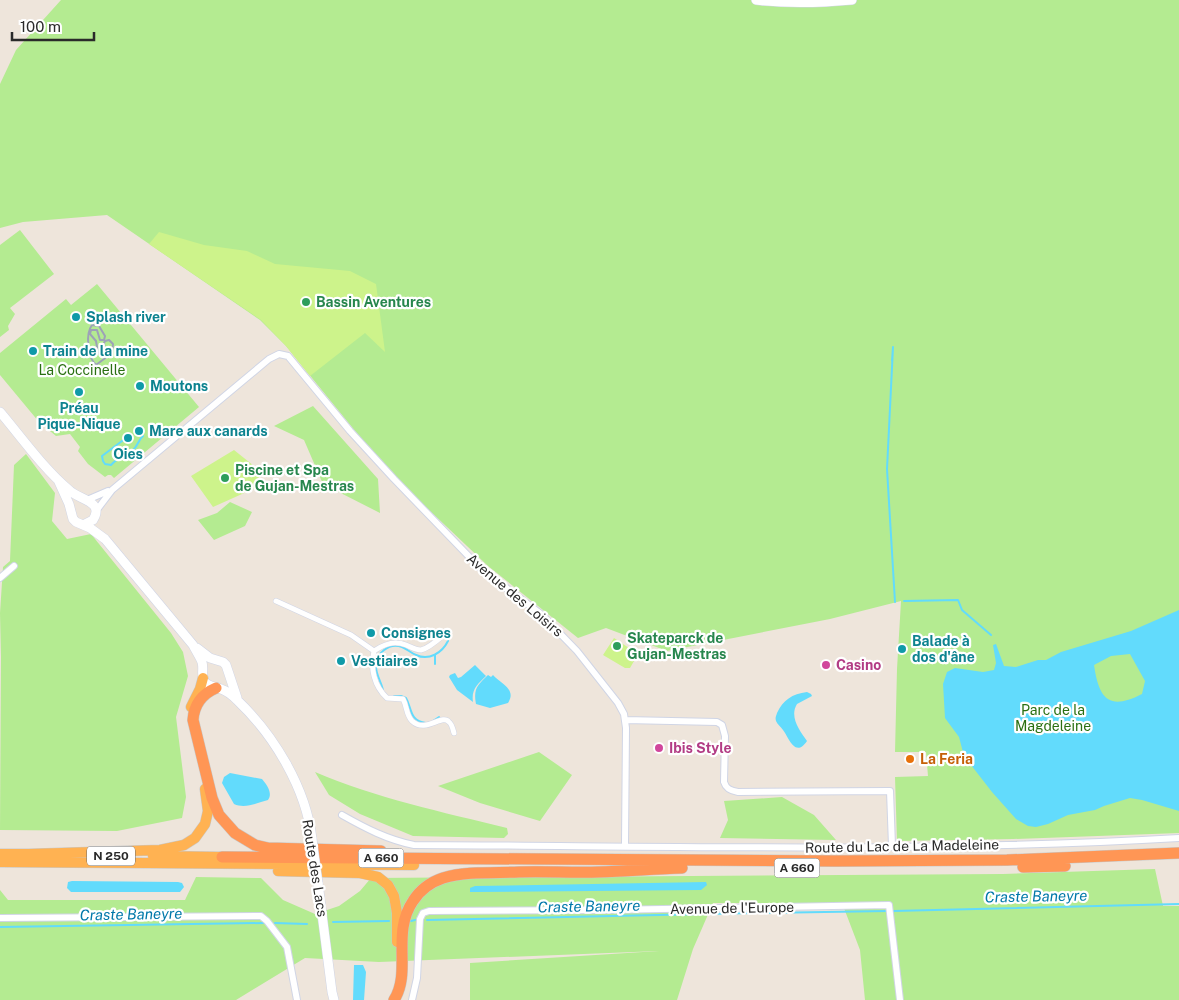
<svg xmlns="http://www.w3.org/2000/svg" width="1179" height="1000" viewBox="0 0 1179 1000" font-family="'Public Sans',sans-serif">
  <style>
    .green { fill: #b4eb91 }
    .pitch { fill: #cdf38b }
    .water { fill: #62dbfc; fill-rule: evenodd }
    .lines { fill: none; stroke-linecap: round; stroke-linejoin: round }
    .stream { stroke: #62dbfc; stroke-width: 2 }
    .pedestrian-casing { stroke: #d0d5e5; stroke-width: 6 }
    .minor-casing { stroke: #d0d5e5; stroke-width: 8 }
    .secondary-casing { stroke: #d0d5e5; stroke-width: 10 }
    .trunk-casing { stroke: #c8c8c8; stroke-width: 11 }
    .motorway-casing { stroke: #c8c8c8; stroke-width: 12 }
    .pedestrian { stroke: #fff; stroke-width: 5 }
    .minor { stroke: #fff; stroke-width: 6 }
    .secondary { stroke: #fff; stroke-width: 9 }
    .trunk { stroke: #ffb252; stroke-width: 10 }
    .motorway { stroke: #ff9655; stroke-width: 11 }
    .rail { stroke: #9da2b7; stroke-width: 2 }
    .secondary-bridge-casing { stroke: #d0d5e5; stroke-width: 10; stroke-linecap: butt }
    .secondary-bridge { stroke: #fff; stroke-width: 9 }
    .leisure-dot { fill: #2e9e5b; stroke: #fff; stroke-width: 2 }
    .culture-dot { fill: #0f9aa8; stroke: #fff; stroke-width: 2 }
    .hotel-dot { fill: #d1479c; stroke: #fff; stroke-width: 2 }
    .food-dot { fill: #e8710a; stroke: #fff; stroke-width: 2 }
    .labels { text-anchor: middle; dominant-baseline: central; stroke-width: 4.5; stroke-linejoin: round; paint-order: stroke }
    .shield { fill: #fff; stroke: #6a6a6a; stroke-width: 1 }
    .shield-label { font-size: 12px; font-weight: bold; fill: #2a2a2a }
    .leisure-label { font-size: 14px; font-weight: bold; fill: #27864d; stroke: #fff; text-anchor: start }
    .culture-label { font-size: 14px; font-weight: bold; fill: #0d838f; stroke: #fff; text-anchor: start }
    .park-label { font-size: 14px; fill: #2a7012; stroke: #fff }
    .street-label { font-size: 14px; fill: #2a2a2a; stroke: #fff }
    .hotel-label { font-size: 14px; font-weight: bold; fill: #b23c85; stroke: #fff; text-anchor: start }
    .food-label { font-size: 14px; font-weight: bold; fill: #c56008; stroke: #fff; text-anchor: start }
    .water-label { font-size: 15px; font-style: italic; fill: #0078a9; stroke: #fff }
  </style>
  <rect width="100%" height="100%" fill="#eee5db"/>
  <path class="green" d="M61,0h1118v833l-166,6 -116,2 -2,-64 33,-1 -2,-24h-31l2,-83 4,-68 -71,18 -163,32 -61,-23 -28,10 -90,-72 -102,-97 -100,-123 -26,-26 -153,-105 -84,7 -23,6v-144l16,-34z
    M20,230l34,44 -44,34 5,6 -7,12 1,4 -9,7v-92z
    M97,284l102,123 -85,71 -3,-3h-3l-3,2 -17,-13 -10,-13 2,-4 -10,-13 -14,2 -17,-14 -39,-47v-22l66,-54 5,6z
    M313,406l65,73 2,34 -57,-29 -19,-44 -30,-14z
    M26,454l29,39 -3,28 15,18 24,-5 80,99 12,19 5,24 -12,41 10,80 -4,21 -65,13 -117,-1 1,-173 -1,-44 3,-46 7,-6 4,-96z
    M230,502l22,10 -7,14 -31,14 -16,-20 19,-7z
    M539,752l33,23 -32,46 -60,-18 -42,-17z
    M315,772c61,26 127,40 192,56l1,6 -4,4 -91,-2 -53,-22 -31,-19z
    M782,797l32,18 22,25 -116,-2 8,-18 -4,-19z
    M1155,869l8,37h16v94h-314l-5,-50 -18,-47h-129l-20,46 -16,51h-207v-37l189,-12 -280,11 -74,-4 -69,42h-236v-110l8,10h177l11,-23 65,1 22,22 32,14 24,-8 21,-15 11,-13 632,-4z"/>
  <path class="pitch" d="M159,232l45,13 43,6 28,13 75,7 26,13 9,68 -20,-19 -55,43 -24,-30 -25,-26 -112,-76z
    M234,450l20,16 8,19 -49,22 -22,-31z
    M614,638l24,16 -8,14h-5l-22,-13z"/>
  <path class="water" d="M1179,610v201l-37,-11 -12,-2 -26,8 -9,4 -27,5 -20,9 -12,3 -8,-1 -12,-7 -24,-27 -28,-36 -5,-19 -14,-19 -2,-34 4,-12 8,-4 28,4 11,-2 2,-7 -3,-18 3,-1 8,22 12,1 22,-7h8l15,-8 70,-21zM1130,654l15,27 -3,13c-33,17 -43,5 -48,-29l17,-9z
    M475,665l11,11c-8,8 -15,13 -13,26l-16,-12 -8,-13 1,-2 5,-2 3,5 3,-1z
    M488,675l3,2 2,-2c8,9 24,14 15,28l-18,5 -14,-4c-3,-16 2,-19 12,-29z
    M807,692l4,2 1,2 -15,8c-8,13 3,27 10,37 -12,18 -19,-5 -24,-11 -2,-3 -6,-6 -7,-9 -1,-4 0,-4 1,-8 6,-13 15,-19 30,-21z
    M230,773l32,6c5,6 11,14 6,21 -11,3 -23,9 -34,4l-12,-21 2,-6z
    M72,881l106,1 4,1 2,4 -4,5h-109l-4,-4 1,-6z
    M706,882l1,3 -6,5 -227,2h-4v-4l5,-2z
    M354,965h9l3,7 -2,28h-11z"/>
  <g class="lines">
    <path class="stream" d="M892,361l1,-14 -6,122 8,133
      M126,438l-24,18 1,5 2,3 6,1c6,-7 14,-10 22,-15 5,-4 5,-10 10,-14
      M904,601l54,-1 4,10 29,25
      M435,655v9
      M383,690c-2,-9 -7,-15 -7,-23 -1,-13 13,-25 26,-20 5,2 9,6 14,8 13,6 26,-2 32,-14
      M394,696h7l5,2c6,10 3,23 20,25
      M433,721l6,-4
      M893,911l286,-7
      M759,913l129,-2
      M427,920l325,-7
      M411,921l4,-1
      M333,922l56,-1
      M275,923l32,1
      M0,927l263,-4"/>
    <g class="pedestrian-casing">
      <path id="pedestrian" d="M276,601l75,34 23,16
        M447,632c-7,6 -17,16 -26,18 -6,0 -10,-3 -15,-5 -12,-5 -22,-1 -32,6 -4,17 0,35 13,47l16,1c4,7 3,16 9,22 14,13 30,-8 37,1 3,2 4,8 5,11"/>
    </g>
    <g class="minor-casing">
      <path id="minor" d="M87,500l21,-9
        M96,511l16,-21 157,-131 10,-5 9,2 62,75 44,48 87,90 61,46 35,36 41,52 6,11 2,14 -1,117
        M0,578l14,-12
        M625,720l92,2 5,3 3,11 -1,46c2,7 7,9 14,10l152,-1 2,55
        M342,815c23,13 46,25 72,30 255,1 510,8 765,-7
        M0,918l261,-2 6,5 20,26 10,53
        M412,1000l5,-22 3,-59 3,-6 6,-2 175,-1 285,-5 11,95"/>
    </g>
    <g class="secondary-casing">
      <path id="secondary" d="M756,0c32,4 63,3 96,0
        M0,412c22,26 43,56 69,78 10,10 36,11 24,30l-10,5
        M59,482l10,22 4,15 3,3 14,6 15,11 88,106c3,6 7,12 9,17 2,7 -1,13 2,19 4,6 11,5 17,8 6,2 11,6 16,11 37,35 69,88 75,139
        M197,648l13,10 13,4 3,3 11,33
        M318,883l14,109 2,8"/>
    </g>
    <g class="trunk-casing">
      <path id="trunk" d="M191,707l9,-18 3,-11
        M0,854h33
        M29,854l131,-4 24,-5 11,-7 10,-14 3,-13 -3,-22
        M153,856l69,1
        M0,862l414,3
        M278,871l82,2 18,4 10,8 6,11 3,17v29"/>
    </g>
    <g class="motorway-casing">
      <path id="motorway" d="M216,688c-14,6 -22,16 -23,32l19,78 7,17 16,18 20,12 13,3 113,3
        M222,857l613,4 172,-1 172,-7
        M1023,867l42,-1
        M394,1000c18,-28 -3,-67 19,-99 7,-11 18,-19 30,-23 23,-7 51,-5 76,-6 26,-1 53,1 80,0 28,-1 55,-3 83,-4"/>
    </g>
    <use href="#pedestrian" class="pedestrian"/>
    <use href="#minor" class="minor"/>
    <use href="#secondary" class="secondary"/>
    <use href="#trunk" class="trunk"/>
    <use href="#motorway" class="motorway"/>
    <path class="rail" d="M92,325l7,1 6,10 -1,4h-4l-3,-10h-6l-1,4 6,7 2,12 4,2 3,-3 -1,-9 1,-2 4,-1 4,4 -1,9 -16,12c-8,-7 -11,-31 -4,-40z"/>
    <g class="secondary-bridge-casing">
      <path id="secondary-bridge" d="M312,839l6,44"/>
    </g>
    <use href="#secondary-bridge" class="secondary-bridge"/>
  </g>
  <g class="leisure-dot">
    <circle cx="306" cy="302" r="5"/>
    <circle cx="225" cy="478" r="5"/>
    <circle cx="617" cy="646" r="5"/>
  </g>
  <g class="culture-dot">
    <circle cx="76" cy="317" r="5"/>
    <circle cx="33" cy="351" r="5"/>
    <circle cx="140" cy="386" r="5"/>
    <circle cx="79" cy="392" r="5"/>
    <circle cx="139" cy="431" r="5"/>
    <circle cx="128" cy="438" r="5"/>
    <circle cx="371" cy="633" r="5"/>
    <circle cx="902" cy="649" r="5"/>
    <circle cx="341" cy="661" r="5"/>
  </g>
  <g class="hotel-dot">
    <circle cx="826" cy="665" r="5"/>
    <circle cx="659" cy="748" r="5"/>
  </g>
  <circle class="food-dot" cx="910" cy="759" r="5"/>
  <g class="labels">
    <g class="shield">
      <rect x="87" y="846.5" width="48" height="19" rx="4"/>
      <rect x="358.5" y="848.5" width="45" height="19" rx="4"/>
      <rect x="774.5" y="858.5" width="45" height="19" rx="4"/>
    </g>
    <g class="shield-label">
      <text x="111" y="856">N 250</text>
      <text x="381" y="858">A 660</text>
      <text x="797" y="868">A 660</text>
    </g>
    <g class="leisure-label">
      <text x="316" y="302">Bassin Aventures</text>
      <text x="235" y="470">Piscine et Spa<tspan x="235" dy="16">de Gujan-Mestras</tspan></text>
      <text x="627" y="638">Skateparck de<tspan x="627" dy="16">Gujan-Mestras</tspan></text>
    </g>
    <g class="culture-label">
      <text x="86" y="317">Splash river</text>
      <text x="43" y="351">Train de la mine</text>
      <text x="150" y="386">Moutons</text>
      <text x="79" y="408" text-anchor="middle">Préau<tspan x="79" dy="16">Pique-Nique</tspan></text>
      <text x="149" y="431">Mare aux canards</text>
      <text x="128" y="454" text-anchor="middle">Oies</text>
      <text x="381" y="633">Consignes</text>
      <text x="912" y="641">Balade à<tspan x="912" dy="16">dos d'âne</tspan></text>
      <text x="351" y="661">Vestiaires</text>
    </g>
    <g class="park-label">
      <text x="82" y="370">La Coccinelle</text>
      <text x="1053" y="710">Parc de la<tspan x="1053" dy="16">Magdeleine</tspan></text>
    </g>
    <g class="street-label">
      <text transform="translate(515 595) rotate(40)">Avenue des Loisirs</text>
      <text transform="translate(902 846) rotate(-1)">Route du Lac de La Madeleine</text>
      <text transform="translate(315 868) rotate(81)">Route des Lacs</text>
      <text transform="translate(732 908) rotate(-1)">Avenue de l'Europe</text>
    </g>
    <g class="hotel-label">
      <text x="836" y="665">Casino</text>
      <text x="669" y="748">Ibis Style</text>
    </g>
    <g class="food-label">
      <text x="920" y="759">La Feria</text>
    </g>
    <g class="water-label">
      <text transform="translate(1036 896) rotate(-1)">Craste Baneyre</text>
      <text transform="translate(589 906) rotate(-1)">Craste Baneyre</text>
      <text transform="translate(131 914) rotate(-1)">Craste Baneyre</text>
    </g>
  </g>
  <path d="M12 32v8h82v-8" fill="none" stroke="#2a2a2a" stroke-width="2.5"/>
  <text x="20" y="32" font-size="15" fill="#2a2a2a" stroke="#ffffff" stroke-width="4" paint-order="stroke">100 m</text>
</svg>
